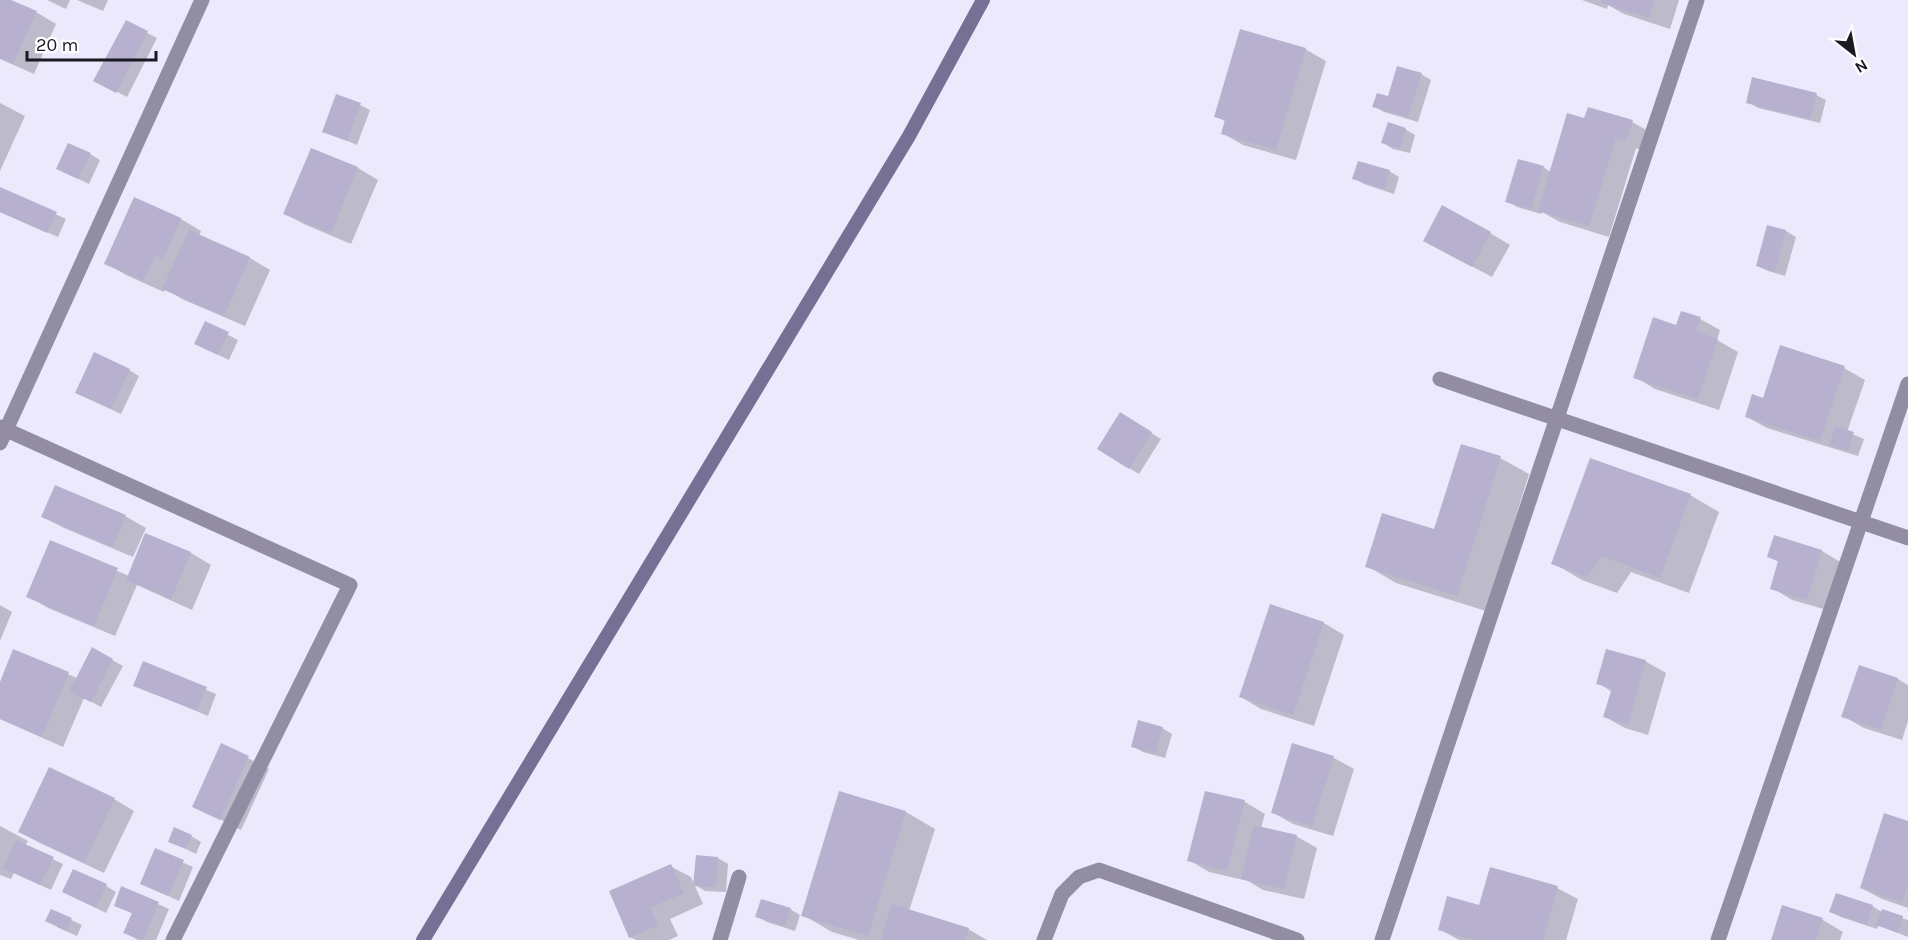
<svg xmlns="http://www.w3.org/2000/svg" width="1908" height="940" viewBox="0 0 1908 940" font-family="Karla,sans-serif">
  <style>
    .shadow { fill: #0003 }
    .lines { fill: none; stroke-linecap: round; stroke-linejoin: round }
    .stream { stroke: #786f94; stroke-width: 14 }
    .building { fill: #b7b0cf }
    .minor { stroke: #928da3; stroke-width: 15 }
  </style>
  <rect width="100%" height="100%" fill="#ede9fd"/>
  <path class="shadow" d="M0,0h7l29,12 20,12 -22,50 -34,-15z
    M47,0h23l-4,9z
    M77,0h31l-5,11z
    M1582,0h97l-9,29 -46,-15 -16,-9 -1,4z
    M126,22l31,16 -30,59 -32,-17z
    M1305,49l21,12 -30,99 -53,-15 -21,-12 4,-11 -10,-6z
    M1421,74l10,6 -13,42 -34,-10 -10,-6z
    M1816,95l10,5 -6,23 -62,-15 -10,-6z
    M0,103l25,13 -25,55z
    M360,105l10,5 -13,35 -33,-14z
    M1585,120l47,2 20,11 -6,19 -10,-4 -27,89 -49,-15 -18,-10 -1,2 -24,-7 -10,-6 36,-34 8,5z
    M1405,129l10,6 -5,18 -17,-4 -10,-6z
    M312,150l46,18 20,12 -27,64 -45,-19 -21,-11z
    M90,154l10,6 -11,24 -31,-15z
    M1389,171l10,6 -5,17 -30,-10 -10,-6z
    M0,189l66,30 -8,18 -58,-25z
    M135,199l46,20 20,12 -2,5 51,22 20,12 -25,56 -61,-26 -19,-11 -1,3 -38,-17 -20,-12z
    M1768,227l18,4 10,6 -11,39 -17,-5 -10,-5z
    M1490,233l20,12 -18,32 -47,-25z
    M1700,319l20,11 -3,10 21,12 -19,58 -64,-21 -20,-12 42,-50z
    M205,323l33,17 -9,20 -33,-16z
    M1844,368l21,12 -18,52 17,7 -6,17 -91,-28 -20,-11 17,-17z
    M129,370l10,6 -18,38 -44,-21z
    M1131,420l30,19 -22,35 -10,-6z
    M1500,458l29,16 -43,137 -90,-28 -29,-17 68,-36z
    M1690,495l29,17 -30,81 -58,-21 -14,21 -35,-13 -29,-17z
    M125,516l21,12 -13,29 -69,-29 -21,-11z
    M146,535l45,18 20,12 -19,45 -55,-25 -22,51 -67,-28 -20,-12 23,-54 78,34z
    M1775,537l47,14 20,12 -15,47 -35,-10 -20,-12 7,-26 -10,-5z
    M0,605l12,7 -12,29z
    M1271,606l53,17 20,12 -30,91 -53,-17 -20,-12z
    M92,649l31,17 -22,41 -17,-9 -21,49 -63,-28v-34l14,-34 63,27z
    M1645,661l21,12 -18,62 -23,-7 -20,-11 7,-25 -14,-9z
    M143,663l73,31 -8,22 -73,-31z
    M1860,667l38,12 10,6v36l-6,19 -38,-12 -21,-12z
    M1162,728l10,6 -7,24 -22,-6 -11,-6z
    M222,745l47,24 -28,61 -47,-24z
    M1293,745l41,13 20,11 -21,67 -40,-12 -21,-12z
    M1206,792l39,10 20,12 -4,14 35,8 21,12 -13,51 -41,-9 -15,-9 -39,-9 -20,-12z
    M840,793l66,19 29,17 -26,82 59,18 19,11h-128l-27,-8 -29,-17z
    M114,799l20,12 -30,62 -64,-30 -20,-11z
    M1908,822v86l-26,-9 -21,-11z
    M0,826l28,15 -3,5 38,18 -12,26 -37,-17 -3,6 -11,-4z
    M191,836l10,6 -5,12 -26,-13z
    M155,850l38,17 -14,34 -37,-17z
    M718,858l10,6 -2,28 -21,-1 -10,-6z
    M670,866l21,11 12,27 -33,15 8,17 -9,4h-33l-6,-3z
    M106,886l10,6 -10,21 -42,-21z
    M122,888l47,21 -13,31h-18l-13,-7 8,-19 -17,-9z
    M1557,888l21,11 -12,41h-107l-20,-11z
    M1872,906l10,6 26,8v17l-29,-12 -2,4 -36,-12 -10,-5z
    M1783,907l40,13 20,12 -3,8h-68z
    M790,909l10,6 -5,16 -28,-9 -10,-6z
    M52,911l30,14 -5,11 -20,-9z"/>
  <g class="lines">
    <path class="stream" d="M423,940l486,-804 74,-136"/>
  </g>
  <path class="building" d="M0,0h11l26,11 -24,53 -13,-6z
    M1603,0h52l-6,18 -47,-15z
    M126,20l22,11 -32,62 -23,-12z
    M1240,29l66,19 -30,102 -55,-16 4,-14 -11,-3z
    M1397,66l25,7 -14,44 -36,-10 5,-14 11,3z
    M1752,77l65,16 -7,26 -64,-16z
    M336,94l25,9 -14,38 -25,-9z
    M1588,107l45,13 -7,21 -10,-3 -27,88 -51,-15 29,-98 17,5z
    M1388,122l18,6 -6,20 -19,-5z
    M68,143l23,10 -13,26 -22,-10z
    M311,148l47,19 -27,66 -48,-19z
    M1518,159l26,7 -13,43 -26,-7z
    M1358,161l32,9 -6,19 -32,-10z
    M0,187l57,25 -10,21 -47,-21z
    M134,197l47,21 -18,42 -8,-4 -12,25 -39,-17z
    M1442,205l49,27 -19,35 -49,-26z
    M1767,225l19,5 -11,42 -19,-6z
    M189,230l61,27 -26,59 -62,-27z
    M1681,311l20,6 -5,14 22,8 -20,60 -65,-21 20,-61 23,8z
    M205,321l24,11 -11,23 -24,-11z
    M1780,345l65,21 -25,75 -75,-24 7,-23 11,4z
    M94,352l36,17 -19,40 -36,-16z
    M1120,412l32,20 -23,37 -32,-20z
    M1835,426l19,6 -6,19 -19,-6z
    M1461,444l40,12 -44,140 -92,-29 17,-54 52,16z
    M1590,458l101,36 -31,84 -58,-22 -15,21 -36,-13z
    M55,485l71,30 -13,32 -72,-30z
    M145,533l46,19 -20,47 -45,-19z
    M1774,535l48,15 -15,50 -37,-11 8,-28 -11,-4z
    M50,540l68,28 -24,58 -68,-29z
    M1270,604l54,18 -31,93 -54,-18z
    M92,647l21,12 -22,43 -22,-10z
    M13,649l56,23 -27,65 -42,-18v-37z
    M1606,649l40,11 -18,64 -25,-7 9,-29 -16,-4z
    M143,661l64,26 -10,24 -64,-25z
    M1859,665l39,13 -17,51 -40,-12z
    M1138,720l25,7 -8,26 -24,-6z
    M221,743l28,13 -29,64 -28,-13z
    M1292,743l42,13 -22,70 -41,-13z
    M49,767l66,31 -31,65 -66,-31z
    M839,791l67,20 -38,125 -67,-20z
    M1205,791l40,9 -18,71 -40,-10z
    M1884,813l24,8v63l-6,18 -42,-14z
    M1254,825l43,10 -13,54 -43,-10z
    M174,827l18,8 -6,14 -18,-7z
    M16,840l38,17 -14,28 -37,-17z
    M155,848l29,12 -16,36 -28,-12z
    M696,855l22,2 -2,30 -23,-1z
    M671,864l13,29 -34,15 8,17 -29,13 -20,-47z
    M1490,867l68,19 -15,54h-69l-36,-10 9,-34 32,9z
    M73,869l34,15 -11,24 -34,-16z
    M121,886l38,16 -16,38 -20,-7 9,-20 -18,-7z
    M1836,893l37,12 -6,20 -38,-13z
    M761,899l30,9 -6,18 -30,-9z
    M892,904l77,24 -4,12h-84z
    M1782,905l41,13 -7,22h-45z
    M51,909l21,9 -6,13 -21,-10z
    M1882,909l21,7 -5,17 -22,-8z"/>
  <g class="lines">
    <path class="minor" d="M1440,379l468,159
      M0,427l350,158 -177,355
      M0,443l202,-443
      M720,940l19,-63
      M1044,940l18,-46 17,-17 20,-7 198,70
      M1382,940l315,-940
      M1718,940l190,-556"/>
  </g>
  <g transform="translate(1854 54) rotate(149)" stroke="#ffffff" stroke-width="4.5" paint-order="stroke">
  <path d="M0-4.5L10 22L0 15L-10 22Z" fill="#1b1823"/>
  <text y="-9" font-size="16" font-weight="bold" text-anchor="middle" fill="#1b1823">N</text>
  </g>
  <path d="M27 51v9h129v-9" fill="none" stroke="#1b1823" stroke-width="3"/>
  <text x="36" y="51" font-size="18" fill="#1b1823" stroke="#ffffff" stroke-width="4.5" paint-order="stroke">20 m</text>
</svg>
